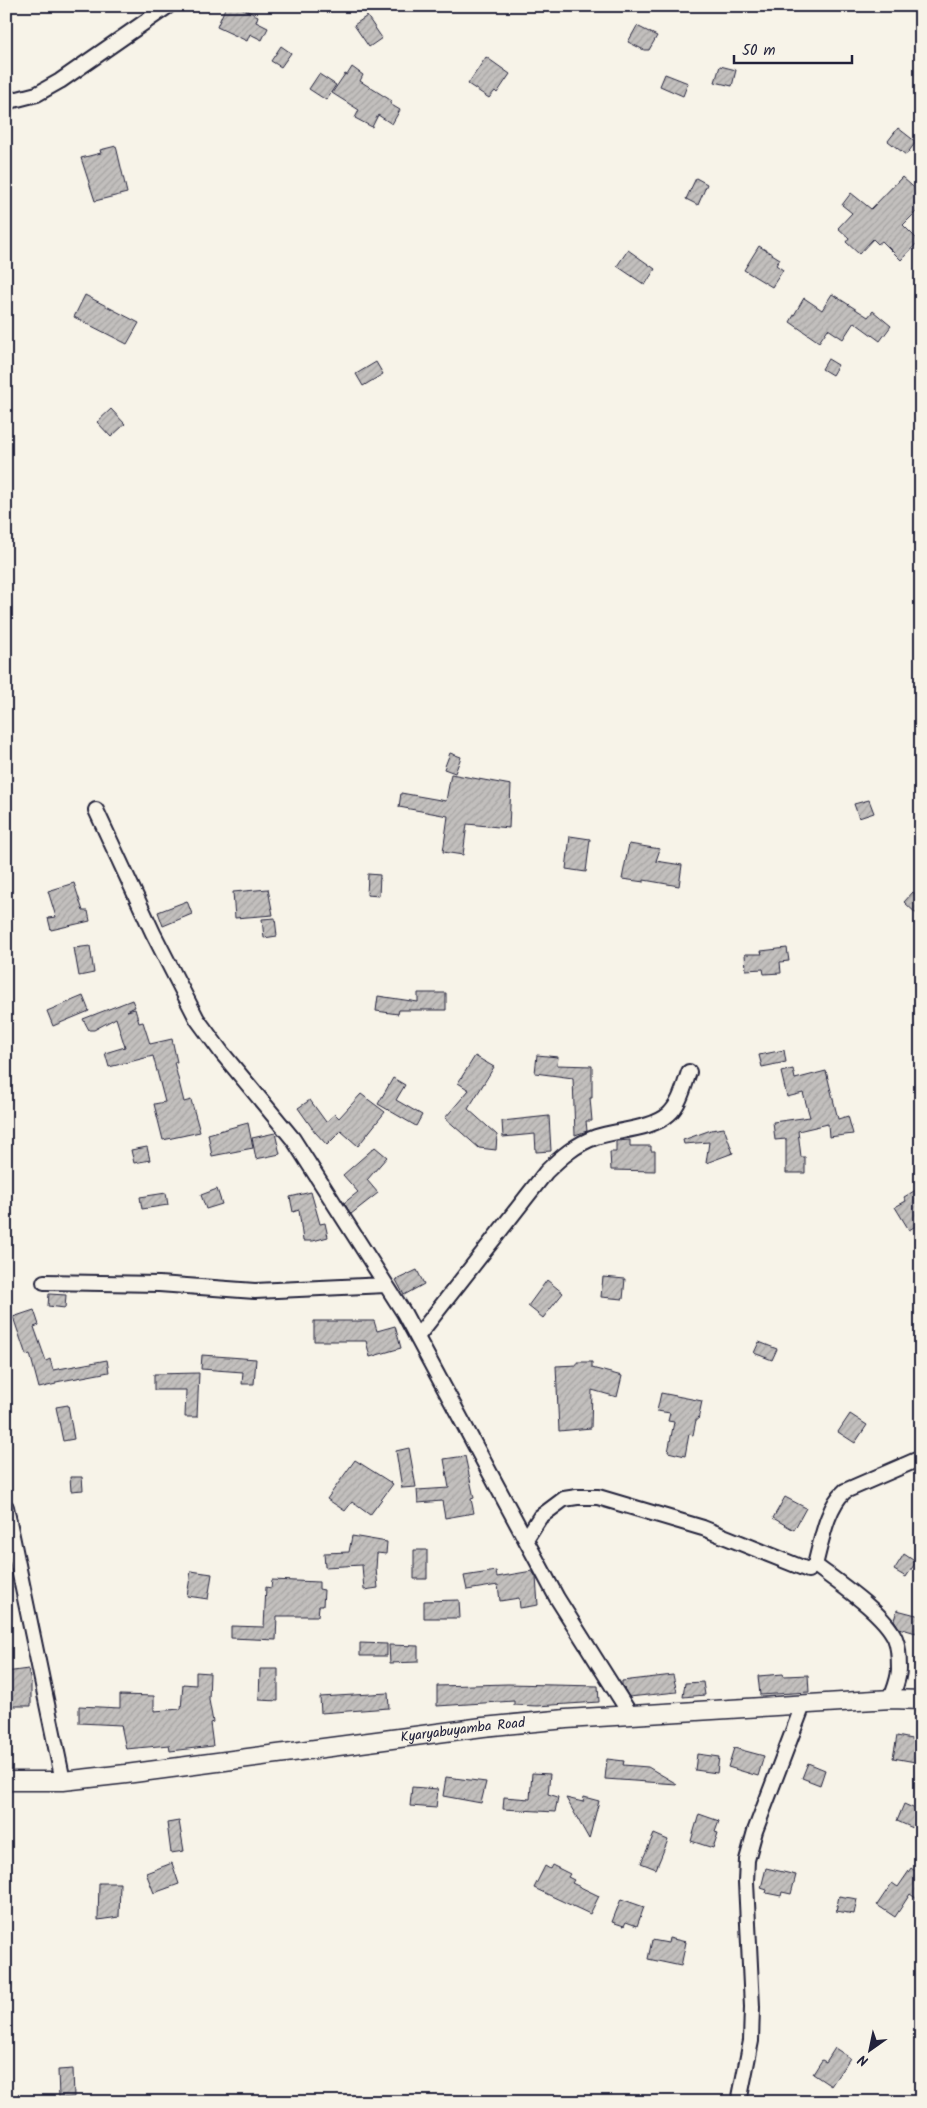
<svg xmlns="http://www.w3.org/2000/svg" width="927" height="2108" viewBox="0 0 927 2108" font-family="Kalam,sans-serif">
  <style>
    .building { fill: url(#building-hatch); stroke: #22223b }
    .lines { fill: none; stroke-linecap: round; stroke-linejoin: round }
    .minor-casing { stroke: #22223b; stroke-width: 18 }
    .tertiary-casing { stroke: #22223b; stroke-width: 21 }
    .minor { stroke: #f7f3e8; stroke-width: 14 }
    .tertiary { stroke: #f7f3e8; stroke-width: 18 }
    .labels { text-anchor: middle; dominant-baseline: central; stroke-width: 5; stroke-linejoin: round; paint-order: stroke }
    .street-label { font-size: 14px; fill: #22223b; stroke: #f7f3e8 }
  </style>
  <defs>
    <pattern id="building-hatch" width="6" height="6" patternUnits="userSpaceOnUse" patternTransform="scale(1.25)"><rect width="6" height="6" fill="#c2bfbd"/><path d="M-1 1l2-2M0 6l6-6M5 7l2-2" fill="none" stroke="#a6a4a3"/></pattern>
  </defs>
  <rect width="100%" height="100%" fill="#f7f3e8"/>
  <filter id="ink" filterUnits="userSpaceOnUse"><feTurbulence type="fractalNoise" baseFrequency=".02" numOctaves="2"/><feDisplacementMap in="SourceGraphic" scale="10" xChannelSelector="R" yChannelSelector="G"/><feConvolveMatrix kernelMatrix="1 2 1 2 8 2 1 2 1" color-interpolation-filters="sRGB"/></filter>
  <g filter="url(#ink)">
    <path class="building" d="M226,6h11l21,10 -2,6 12,6 -6,12 -12,-6 -3,7 -30,-14z
      M367,16l15,22 -13,9 -15,-22z
      M637,26l20,10 -8,14h-5l-16,-8z
      M281,46l10,7 -10,14 -10,-6z
      M486,57l24,17 -13,19 -2,-2 -6,7 -21,-14z
      M720,66l16,4 -4,16 -17,-4z
      M352,67l11,8 -3,6 32,20 -2,3 10,6 -8,14 -14,-9 -6,12 -17,-9 4,-8 -27,-17 13,-19 2,1z
      M319,74l17,11 -10,15 -17,-11z
      M665,74l23,9 -5,13 -23,-10z
      M898,128l18,14 -10,13 -18,-14z
      M116,146l11,47 -32,8 -14,-43 20,-5 -1,-3z
      M902,177l19,17v13l-18,18 16,16 -18,19 -19,-19 -4,3 -5,-5 -14,15 -13,-12 3,-4 -11,-10 14,-15 -10,-8 9,-12 20,16z
      M696,178l11,6 -9,21 -12,-6z
      M759,246l21,13 -4,6 7,5 -11,17 -28,-17z
      M628,250l27,19 -10,16 -28,-19z
      M832,294l36,23 5,-6 18,15 -11,15 -26,-19 -11,17 -15,-10 -9,13 -29,-20 14,-24 18,12z
      M85,295l54,28 -12,21 -53,-27z
      M828,359l10,6 -6,10 -10,-6z
      M376,362l7,12 -20,12 -7,-12z
      M111,409l14,15 -14,13 -14,-15z
      M450,753l11,4 -6,16 -11,-4z
      M451,774l60,11 -2,43 -42,-4 -4,31 -20,-3 5,-36 -49,-9 2,-14 45,8z
      M869,800l5,13 -15,5 -5,-14z
      M570,836l20,3 -4,33 -20,-3z
      M629,844l31,5 -4,12 26,4 -3,21 -35,-6v2l-22,-3z
      M368,874l12,1 -1,21 -12,-1z
      M74,883l9,28h5l2,10 -39,9 -3,-12 8,-1 -8,-26z
      M268,889l5,26 -38,3 -2,-26z
      M913,892l8,6v20l-17,-16z
      M187,901l5,13 -29,12 -5,-14z
      M275,918l2,18 -13,2 -2,-19z
      M90,946l4,27 -15,3 -5,-28z
      M787,948l2,13 -9,1 1,11 -17,1 -1,-5 -17,1 -1,-16h17l-1,-3z
      M418,993h28v17h-47l-1,4 -22,-3 2,-15 40,6z
      M83,996l6,15 -36,15 -6,-15z
      M132,1000l3,7 -8,4 8,-2 4,14 4,-1 7,22 22,-5 5,23h-3l10,40 7,-2 9,32 -37,8 -9,-36 11,-2 -12,-46 -44,11 -4,-14 20,-6 -9,-29 -22,12h-5l-6,-11z
      M784,1050l2,12 -24,5 -3,-12z
      M537,1055l21,2 -1,8 35,1v32h-2l2,23h-6l1,10 -12,4 -2,-57 -38,-5z
      M475,1056l19,11 -26,42 29,26 -1,15 -17,-2 -34,-30 24,-28 -11,-7z
      M793,1069l2,10 31,-8 12,48 10,-3 5,18 -24,3 -1,-13 -30,7 3,26h4v16h-19v-34l-11,1 -2,-18 37,-5 -7,-24 -16,4 -6,-25z
      M393,1078l12,7 -9,15 26,15 -6,11 -38,-22z
      M361,1094l24,18 -27,34 -17,-15 -14,14 -12,-13 -17,-24 12,-8 16,22 9,-8 4,4z
      M549,1116l2,35 -15,1 -1,-18 -32,3 -1,-16z
      M248,1123l5,25 -41,8 -4,-22z
      M724,1128l9,25 -27,10 3,-21 -25,2 -1,-4 28,-10z
      M275,1133l5,21 -24,5 -4,-21z
      M630,1140v6h21v5h4v20l-44,-1 -1,-18h6v-11z
      M147,1147l3,13 -16,3 -3,-13z
      M375,1147l12,10 -20,23 11,13 -27,21 -7,-11 14,-11 -15,-17z
      M921,1187v36l-12,7 -14,-23 11,-6 -2,-4z
      M217,1189l5,15 -16,5 -5,-14z
      M311,1192l9,32 5,-1 3,14 -15,4h-10l-4,-31 -6,2 -3,-15z
      M166,1193l2,12 -26,4 -2,-12z
      M417,1270l7,14 -20,11 -8,-15z
      M603,1277l22,2 -2,20 -22,-2z
      M547,1280l16,13 -20,25 -15,-12z
      M49,1294l17,1 -1,13 -17,-2z
      M34,1310l5,15 -5,2 12,34 4,-2 3,11 54,-10 2,12 -53,10v2l-17,4 -9,-34 -4,1 -13,-38z
      M314,1321h60l3,10 18,-5 6,22 -31,9 -4,-16h-52z
      M759,1342l18,7 -5,11 -18,-7z
      M202,1355l54,4 -2,25h-12l1,-12 -42,-3z
      M577,1362h15v6l30,8 -5,21 -25,-7 -1,38 -32,3 -3,-65 21,-1z
      M199,1373l-2,44h-12l1,-27h-32v-16z
      M661,1393l41,8 -4,19h-2l-3,15 -4,-1 -4,22 -17,-4 6,-30 -6,-1 2,-8 -13,-2z
      M68,1405l6,34 -11,2 -7,-34z
      M850,1414l17,11 -12,18 -17,-11z
      M409,1448l7,39 -14,1 -6,-37z
      M465,1456l9,42 -3,1 3,14 -29,5 -3,-17 -24,2 -1,-13 32,-2 -5,-29z
      M355,1460l38,24 -23,31 -18,-13 -7,9 -18,-12z
      M70,1477h12l1,13 -12,1z
      M785,1497l21,11 -12,22 -21,-12z
      M352,1536l35,6 -1,12 -9,-1 -1,16 2,19 -14,2 -2,-25 -37,2 -1,-14 25,-1z
      M414,1550h13v29h-13z
      M904,1554l12,8 -10,15 -12,-7z
      M191,1571l21,3 -4,25 -21,-3z
      M496,1571l1,6 35,-6 4,6 2,28 -18,3 -1,-10 -19,3 -2,-16 -31,5 -3,-14z
      M272,1580l47,2v7l5,1 -1,16h-4l-1,10h-41l-1,24 -45,-2v-12l33,1 2,-40 5,1z
      M459,1600l1,18h-36v-17z
      M897,1610l23,6 -4,17 -17,-5 -5,-8z
      M360,1643l27,1v12h-27z
      M389,1645l29,1v16l-28,1z
      M28,1669l3,14v23h-25v-34z
      M260,1669h18v32l-19,-1z
      M196,1672l14,1 -1,27 4,22 -3,1 3,23 -43,5 -1,-6 -43,4 -5,-24 -42,-2v-17l41,2v-13l34,1v15l27,-2 2,-25 13,1z
      M783,1674l1,2 24,-1 1,17 -49,3 -2,-19z
      M673,1675l4,17 -48,5 -7,-12v-4z
      M703,1682l2,13 -22,2 2,-14z
      M508,1684l90,2 1,16 -62,4 -23,-1v-4l-77,5v-20z
      M388,1693l1,15 -68,5 -1,-16z
      M897,1736l24,5v22l-28,-5z
      M734,1748l30,8 -6,20 -30,-9z
      M697,1754l22,3 -2,16 -22,-3z
      M607,1759l17,2 -1,4 25,2 29,17 -72,-5z
      M808,1763l17,7 -5,15 -18,-7z
      M532,1773l18,1 -2,20 10,3 -3,15 -52,-3 1,-12 26,2z
      M446,1777l40,5 -5,21 -38,-7z
      M412,1787l26,2 -2,19 -26,-2z
      M584,1797l15,4 -10,38 -23,-41 17,4z
      M904,1804l16,7 -7,17 -16,-7z
      M699,1814l20,7 -4,11 3,1 -5,15 -22,-7z
      M179,1821l5,30 -13,2 -4,-30z
      M654,1834l14,6 -12,29 -15,-6z
      M172,1863l7,21 -25,9 -8,-20z
      M552,1865l18,9 -2,3 6,3 -2,3 27,13 -9,18 -56,-26 11,-22 5,3z
      M766,1868l30,7 -5,19 -9,-2 -1,4 -15,-3 1,-3 -6,-2z
      M911,1868l10,7v27l-11,-8 -15,23 -18,-12 15,-22 6,4z
      M99,1883h21l-1,34 -21,3z
      M839,1896l18,3 -3,15 -18,-3z
      M621,1899l23,8 -7,19 -11,-4 -2,4 -12,-4z
      M669,1938l17,4 -5,24 -33,-7 4,-19 16,3z
      M835,2048l15,10 -19,28 -18,-12 9,-14 4,2z
      M73,2069l1,28 -15,1 -1,-28z"/>
    <g class="lines">
      <g class="minor-casing">
        <path id="minor" d="M6,102l31,-8 23,-13 108,-75
          M96,810l57,123 44,86 25,34 71,86 111,174 153,285 73,116
          M44,1282l115,2 96,7 131,-6
          M417,1337l129,-165c15,-15 30,-28 50,-35 21,-7 57,-8 73,-23 11,-10 15,-28 20,-42
          M6,1507l57,274
          M526,1539l14,-22 24,-18 13,-2h21l105,31 105,42 7,-5c22,17 69,48 80,73 4,9 4,21 4,31 0,10 -5,21 -8,30
          M815,1565c6,-22 12,-59 30,-74l76,-33
          M739,2102l12,-61 1,-34 -6,-125 1,-22 8,-29 48,-126"/>
      </g>
      <g class="tertiary-casing">
        <g id="tertiary">
          <path id="s1" d="M6,1781h57l63,-7 357,-47 83,-8 325,-20 30,1"/>
        </g>
      </g>
      <use href="#minor" class="minor"/>
      <use href="#tertiary" class="tertiary"/>
    </g>
  </g>
  <g class="labels">
    <g class="street-label">
      <text stroke="none"><textPath href="#s1" startOffset="460">Kyaryabuyamba Road</textPath></text>
    </g>
  </g>
  <rect width="927" height="2108" fill="none" stroke="#f7f3e8" stroke-width="25"/>
  <rect x="12" y="12" width="902" height="2083" fill="none" stroke="#22223b" stroke-width="2" filter="url(#ink)"/>
  <g transform="translate(870 2050) rotate(213)" stroke="#f7f3e8" stroke-width="4" paint-order="stroke">
  <path d="M0-4L9 19L0 12L-9 19Z" fill="#22223b"/>
  <text y="-8" font-size="14" font-weight="bold" text-anchor="middle" fill="#22223b">N</text>
  </g>
  <path d="M734 55v8h118v-8" fill="none" stroke="#22223b" stroke-width="2.5"/>
  <text x="742" y="55" font-size="15" fill="#22223b" stroke="#f7f3e8" stroke-width="4" paint-order="stroke">50 m</text>
</svg>
